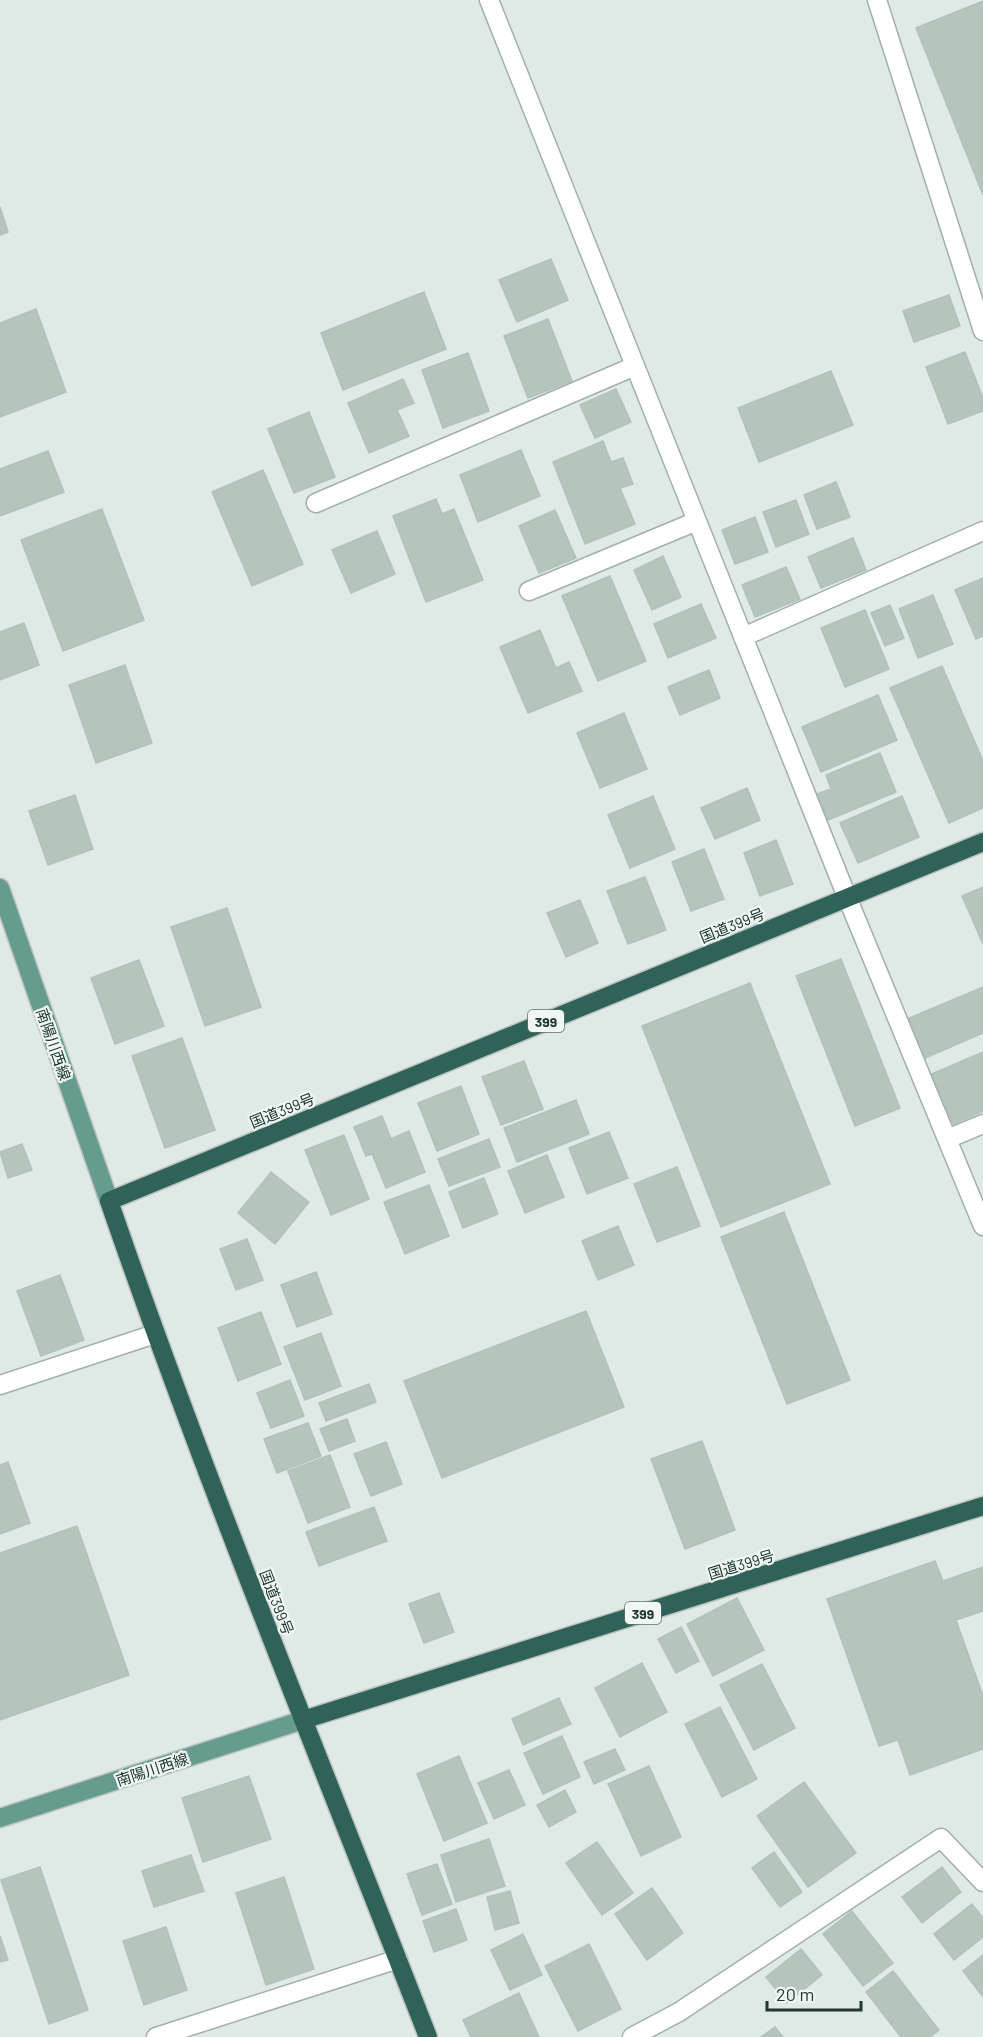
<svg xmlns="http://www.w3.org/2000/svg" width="983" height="2037" viewBox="0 0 983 2037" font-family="Barlow,'Noto Sans JP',sans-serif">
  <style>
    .building { fill: #b5c4bd; stroke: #b2c2bb; stroke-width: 1.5 }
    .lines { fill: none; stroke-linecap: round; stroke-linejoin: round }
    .minor-casing { stroke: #a2b0ac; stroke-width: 21 }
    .major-casing { stroke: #bcc3c2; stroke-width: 21 }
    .highway-casing { stroke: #bcc3c2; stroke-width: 21 }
    .minor { stroke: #fff; stroke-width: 18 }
    .major { stroke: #669c8d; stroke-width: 18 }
    .highway { stroke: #2f6357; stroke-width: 18 }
    .labels { text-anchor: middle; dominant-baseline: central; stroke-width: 4.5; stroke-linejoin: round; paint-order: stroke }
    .shield { fill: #eff6f3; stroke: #5f716c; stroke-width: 1.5 }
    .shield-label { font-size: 14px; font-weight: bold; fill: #213832 }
    .street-label { font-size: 15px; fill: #213832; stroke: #eff6f3 }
  </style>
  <rect width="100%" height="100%" fill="#dfe9e5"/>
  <path class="building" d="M983,1v194l-67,-167z
    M0,207l8,25 -8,3z
    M551,259l17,41 -51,22 -18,-42z
    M424,292l22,57 -103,41 -22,-57z
    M949,295l11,31 -46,16 -11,-31z
    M36,309l30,83 -66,25v-94z
    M548,319l24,62 -44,17 -24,-62z
    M965,352l18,46v13l-35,13 -22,-57z
    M468,353l21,58 -46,17 -21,-58z
    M831,371l22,54 -94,37 -21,-54z
    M403,379l11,24 -17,7 12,26 -40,17 -21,-50z
    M616,389l15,33 -36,16 -15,-33z
    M309,412l26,65 -41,16 -26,-64z
    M603,441l8,21 12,-4 10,26 -13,4 15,36 -50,20 -32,-82z
    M521,450l19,46 -62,26 -18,-47z
    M48,451l16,41 -64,24v-47z
    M263,470l40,94 -51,22 -40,-94z
    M836,482l14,35 -33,12 -13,-34z
    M436,499l6,15 12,-5 29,71 -57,22 -33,-86z
    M796,500l13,34 -33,13 -13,-35z
    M102,509l42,111 -81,31 -42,-111z
    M555,510l21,48 -37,15 -20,-47z
    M755,517l13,35 -33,12 -13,-34z
    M377,531l18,43 -44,19 -19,-43z
    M853,538l13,32 -45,18 -13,-31z
    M663,556l18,41 -29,13 -18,-40z
    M786,567l14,32 -45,18 -13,-32z
    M610,576l36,85 -48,20 -36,-85z
    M983,578v58l-7,3 -21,-49z
    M933,595l20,49 -35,14 -19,-49z
    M701,604l15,34 -48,20 -14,-34z
    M890,605l14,33 -19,8 -14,-33z
    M865,610l24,59 -44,18 -24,-59z
    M24,623l15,42 -39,15v-48z
    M540,630l16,38 13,-6 13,29 -54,22 -28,-66z
    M125,665l27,78 -56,20 -27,-78z
    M942,666l41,95v47l-34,15 -59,-135z
    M709,670l11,28 -40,17 -12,-28z
    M878,695l19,45 -76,32 -19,-45z
    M624,713l23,56 -47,19 -23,-55z
    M880,753l16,39 -68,28 -11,-26 14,-5 -5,-14z
    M747,788l13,32 -45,19 -14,-31z
    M75,795l18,54 -45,16 -19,-54z
    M653,796l22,53 -45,19 -22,-53z
    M902,796l17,41 -61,26 -18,-40z
    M776,840l17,44 -33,12 -16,-43z
    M704,849l20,50 -33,12 -19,-49z
    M645,877l21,53 -38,14 -21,-53z
    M983,887v57l-21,-48z
    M580,900l18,43 -32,14 -19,-44z
    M227,908l34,99 -56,19 -34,-99z
    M841,959l59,149 -45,18 -59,-150z
    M139,960l25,66 -49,18 -24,-66z
    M750,983l80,201 -109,43 -79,-201z
    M983,987v46l-60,26 -16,-40z
    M182,1038l33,92 -50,18 -33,-92z
    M983,1052v59l-30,13 -21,-50z
    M524,1061l19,48 -42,16 -19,-48z
    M461,1086l18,48 -42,17 -19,-48z
    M576,1100l13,34 -72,28 -13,-34z
    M382,1116l9,23 18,-8 16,41 -39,16 -14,-34 -6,2 -12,-29z
    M609,1132l19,46 -41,16 -18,-46z
    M344,1135l25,64 -38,16 -26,-65z
    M489,1139l11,28 -51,19 -11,-27z
    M22,1144l10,26 -24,8 -8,-26z
    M547,1155l17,42 -39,16 -17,-42z
    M677,1167l23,59 -43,16 -23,-58z
    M271,1172l38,30 -34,42 -37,-31z
    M484,1178l14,36 -35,14 -14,-36z
    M429,1185l20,51 -44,18 -21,-52z
    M784,1212l66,168 -63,24 -66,-167z
    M618,1226l16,39 -36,15 -16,-39z
    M247,1239l16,41 -27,10 -16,-41z
    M316,1272l16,42 -35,13 -16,-42z
    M60,1275l24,65 -43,16 -24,-65z
    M586,1311l38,96 -182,71 -38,-97z
    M261,1312l20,52 -43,17 -20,-53z
    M321,1333l20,53 -36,14 -21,-53z
    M290,1380l14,36 -33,12 -14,-35z
    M369,1384l7,18 -50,19 -7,-18z
    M347,1419l8,22 -26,10 -9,-22z
    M308,1423l13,33 -44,17 -13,-34z
    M702,1441l33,89 -50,19 -34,-90z
    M386,1442l16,42 -31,12 -17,-42z
    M330,1455l20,52 -42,16 -20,-52z
    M8,1462l22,61 -30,11v-69z
    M374,1507l13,34 -68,25 -13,-34z
    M77,1526l52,149 -129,45v-167z
    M935,1561l8,20 40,-14v44l-27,9 27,76v53l-73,26 -12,-35 -19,6 -52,-147z
    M439,1593l15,39 -30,11 -15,-39z
    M737,1598l27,52 -51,26 -26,-52z
    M681,1627l18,34 -23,12 -18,-34z
    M642,1663l25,49 -47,25 -25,-49z
    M762,1664l33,64 -41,22 -34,-65z
    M559,1698l12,26 -48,21 -11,-26z
    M720,1707l37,72 -35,18 -37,-73z
    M562,1736l18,41 -37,17 -19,-41z
    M615,1749l10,21 -31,14 -10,-22z
    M459,1756l28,67 -43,18 -27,-67z
    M649,1766l32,71 -40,19 -33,-72z
    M509,1770l16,35 -31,14 -16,-36z
    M249,1776l22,63 -68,23 -21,-64z
    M804,1782l52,71 -48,34 -51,-71z
    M565,1790l11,22 -27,15 -12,-22z
    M489,1839l16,47 -49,16 -15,-47z
    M597,1842l36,51 -31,22 -36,-52z
    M774,1852l28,40 -22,15 -28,-39z
    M191,1855l13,36 -50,16 -12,-36z
    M437,1864l15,40 -30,11 -15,-41z
    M40,1867l48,143 -39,14 -48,-144z
    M942,1867l19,25 -39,31 -20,-26z
    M284,1877l30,92 -48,16 -30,-92z
    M652,1888l31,45 -36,27 -32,-46z
    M510,1891l9,32 -24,7 -8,-33z
    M972,1904l11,14v19l-29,23 -20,-26z
    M456,1909l11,31 -33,12 -11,-31z
    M852,1911l41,52 -30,23 -40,-52z
    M166,1927l21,63 -43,15 -21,-64z
    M523,1934l19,41 -32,15 -19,-40z
    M0,1936l8,24 -8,2z
    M589,1944l32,65 -43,22 -33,-65z
    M801,1949l21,26 -35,28 -21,-26z
    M983,1955v42l-20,-26z
    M893,1971l46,59 -9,7h-29l-35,-45z
    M519,1993l20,44h-68l-8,-17z
    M775,2027l8,10h-22z"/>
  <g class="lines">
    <g class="minor-casing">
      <path id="minor" d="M489,0l358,897 136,329
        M877,0l106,331
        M316,503l319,-137
        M529,591l168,-70
        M743,637l240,-106
        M947,1139l36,-15
        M0,1385l155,-51
        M156,2037l242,-78
        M632,2037l47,-25 262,-174 42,44"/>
    </g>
    <g class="major-casing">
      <path id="major" d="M0,888l109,313
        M0,1818l303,-98"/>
    </g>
    <g class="highway-casing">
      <path id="highway" d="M303,1720l680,-214
        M428,2037c-108,-278 -222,-554 -319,-836l874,-359"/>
    </g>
    <use href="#minor" class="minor"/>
    <use href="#major" class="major"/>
    <use href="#highway" class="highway"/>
  </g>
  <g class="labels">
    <g class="shield">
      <rect x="528" y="1010" width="36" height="22" rx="4.5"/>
      <rect x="625" y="1602" width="36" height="22" rx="4.5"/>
    </g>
    <g class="shield-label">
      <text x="546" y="1021">399</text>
      <text x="643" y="1613">399</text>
    </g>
    <g class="street-label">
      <text transform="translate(732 925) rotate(-22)">国道399号</text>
      <text transform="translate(54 1044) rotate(71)">南陽川西線</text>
      <text transform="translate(282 1110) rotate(-22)">国道399号</text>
      <text transform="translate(741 1564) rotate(-17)">国道399号</text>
      <text transform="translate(277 1602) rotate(69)">国道399号</text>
      <text transform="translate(152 1769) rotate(-18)">南陽川西線</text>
    </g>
  </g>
  <path d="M767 2001v9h94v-9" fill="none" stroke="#213832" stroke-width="3"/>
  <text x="776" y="2001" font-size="18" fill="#213832" stroke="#eff6f3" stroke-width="4.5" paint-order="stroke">20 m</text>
</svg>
